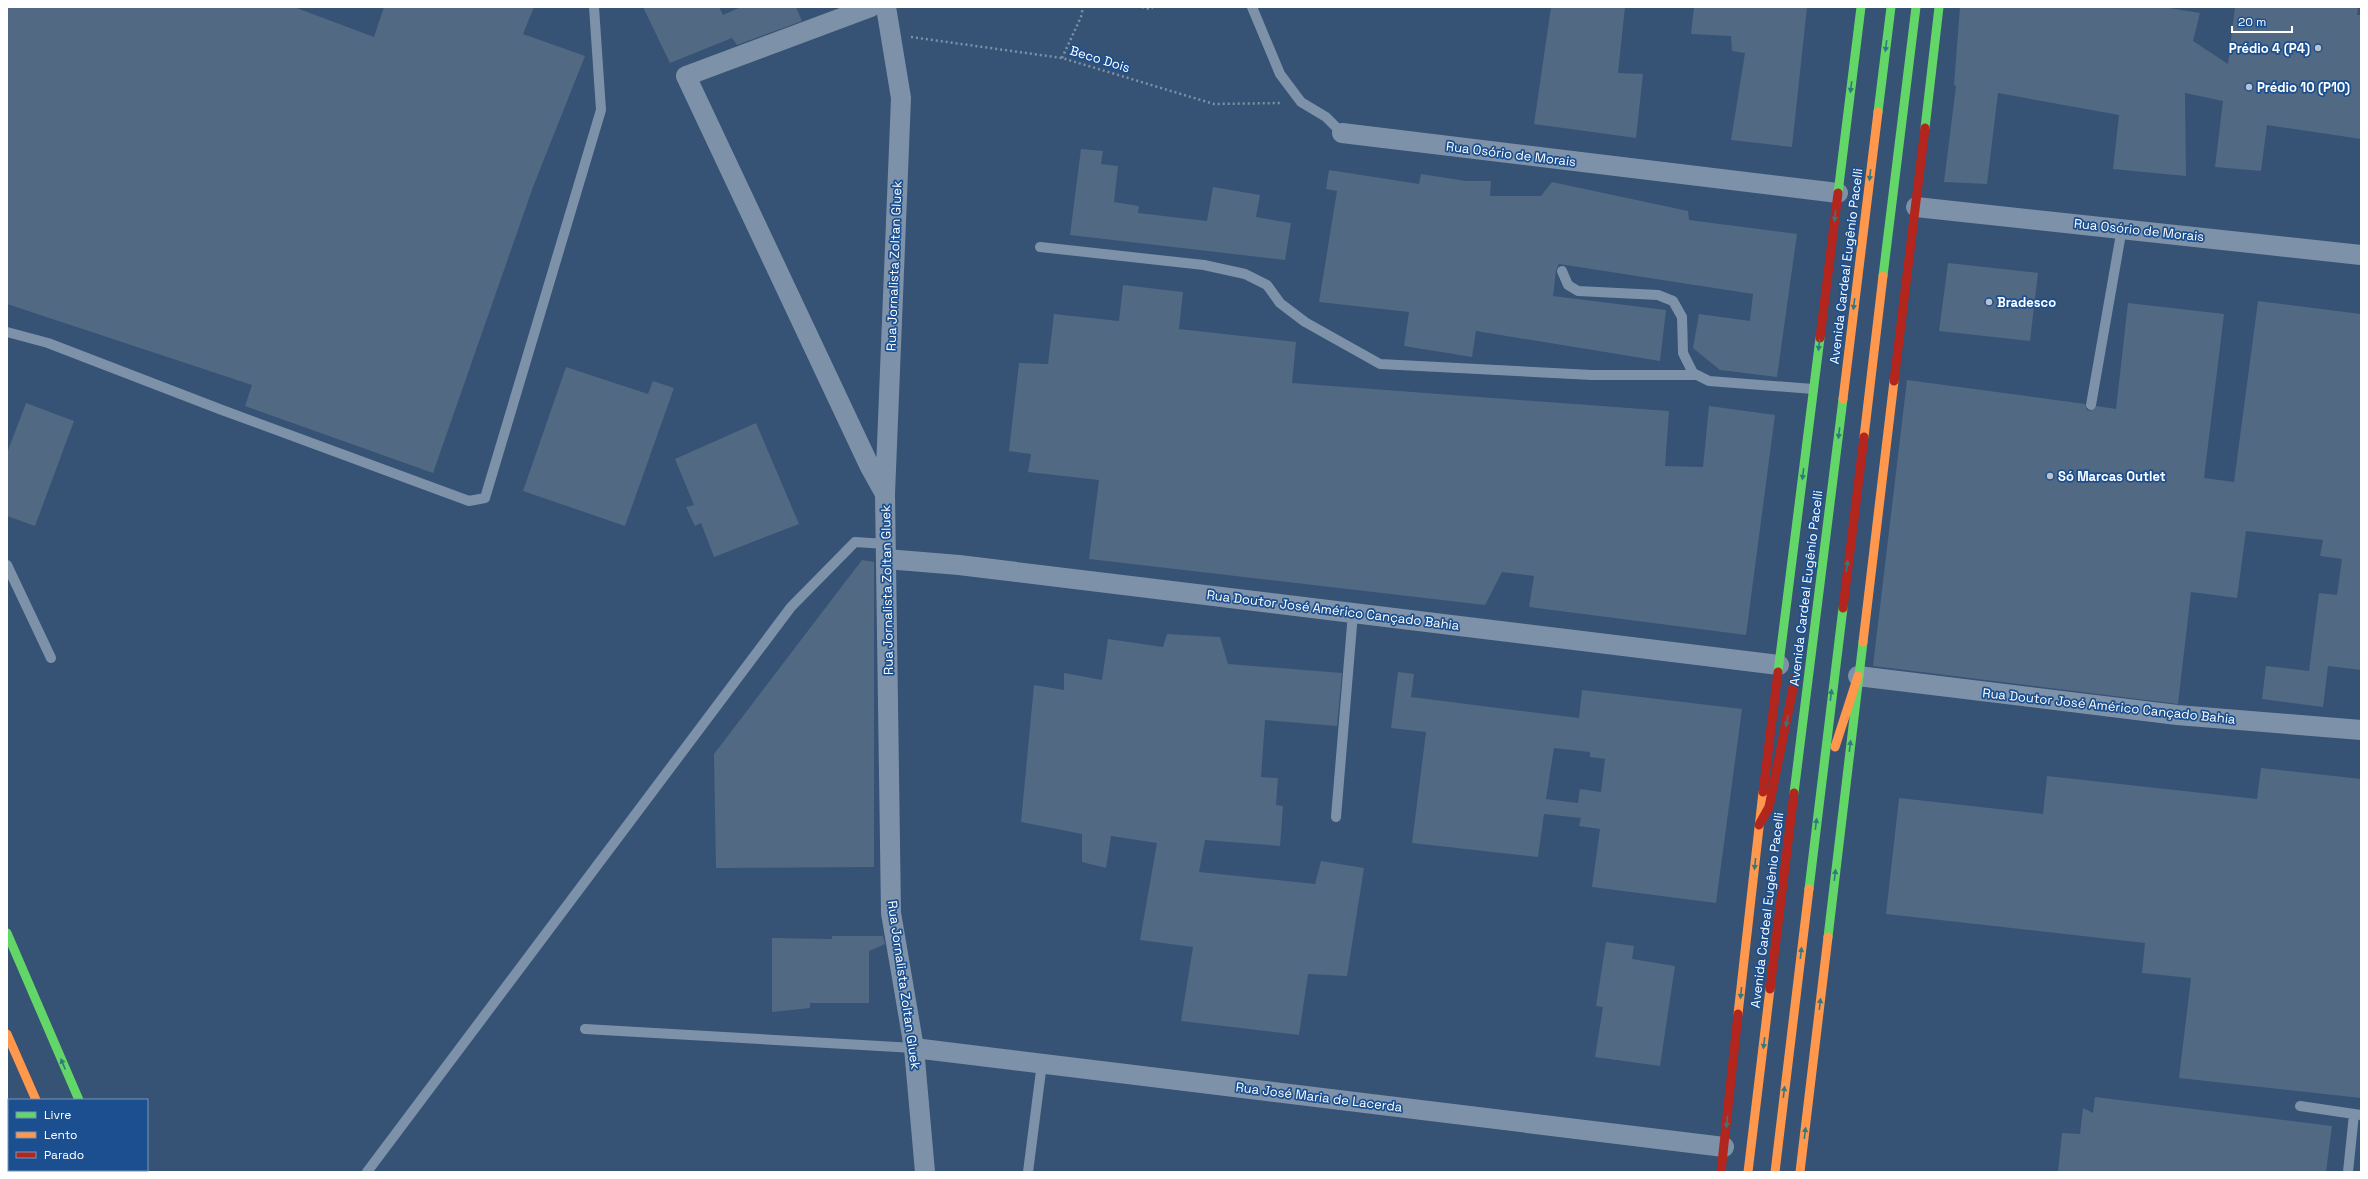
<svg xmlns="http://www.w3.org/2000/svg" width="2368" height="1179" viewBox="0 0 2368 1179" font-family="'Space Grotesk',sans-serif">
  <style>
    .building { fill: #526984; fill-rule: evenodd }
    .lines { fill: none; stroke-linecap: round; stroke-linejoin: round }
    .path { stroke: #7d92a8; stroke-width: 2.5; stroke-dasharray: 2 3; stroke-linecap: butt }
    .lane { stroke: #7d92a8; stroke-width: 10 }
    .street { stroke: #7d92a8; stroke-width: 20 }
    .fast { stroke: #63d668; stroke-width: 9 }
    .slow { stroke: #ff974d; stroke-width: 9 }
    .jam { stroke: #b3261e; stroke-width: 9 }
    .oneway { fill: #317883 }
    .poi-dot { fill: #b9c2ce; stroke: #1b4f8f; stroke-width: 1.5 }
    .labels { text-anchor: middle; dominant-baseline: central; stroke-width: 3.5; stroke-linejoin: round; paint-order: stroke }
    .poi-label { font-size: 13px; font-weight: bold; fill: #fff; stroke: #1b4f8f; text-anchor: start }
    .street-label { font-size: 13px; fill: #fff; stroke: #1b4f8f }
  </style>
  <rect width="100%" height="100%" fill="#365274"/>
  <path class="building" d="M7,7h287l80,30 10,-30h150l-11,27 62,22 -52,131 -100,286 -188,-67 7,-21 -245,-81z
    M643,7h76l4,8 18,-8h55l6,14 -65,24 -5,-7 -62,25z
    M1551,7h74l-7,66 25,1 -7,64 -102,-14z
    M1694,7h113l-15,140 -61,-7 14,-87 -13,-2 -1,-15 -40,-2z
    M1960,7h203l37,6 -7,28 35,23 7,-57h123l-1,8h4v124l-94,-14 -6,46 -46,-4 8,-66 -38,-8 1,83 -73,-7 6,-54 -121,-22 -11,91 -43,-2 12,-96 -2,-1z
    M1081,149l22,2 -2,13 17,2 -4,36 25,4 -1,7 69,8 6,-34 47,8 -4,22 35,6 -6,37 -215,-25z
    M1329,170l90,14 2,-10 45,7h25l-1,15h51l11,-14 136,29 1,9 108,14 -20,143 -57,-7 -27,-22 6,-34 51,7 3,-27 -194,-30 -3,6 -3,26 113,14 -6,51 -184,-30 -4,26 -68,-11 5,-34 -90,-10 18,-111 -11,-2z
    M1948,263l90,10 -8,68 -91,-10z
    M1123,285l60,7 -4,37 117,13 -4,41 377,28 -4,55 38,1 6,-61 66,9 -29,220 -217,-28 5,-31 -32,-4 -17,33 -396,-46 10,-79 -71,-8 3,-18 -22,-3 10,-88 29,1 6,-50 65,7z
    M2258,301l103,13v356l-33,-4 -5,41 -61,-8 4,-33 43,5 10,-78 18,2 5,-36 -22,-3 3,-16 -77,-9 -9,67 -46,-6 -13,112 -305,-38 34,-286 178,24 2,6 3,1 7,-5 19,3 12,-106 96,11 -20,164 30,4z
    M566,367l82,27 5,-13 21,7 -49,138 -102,-35z
    M26,403l48,18 -39,105 -28,-10v-63z
    M756,423l43,101 -85,33 -13,-34 -6,3 -9,-19 8,-2 -19,-46z
    M862,560l12,2v305l-158,1 -2,-114z
    M1167,634l53,3 8,27 114,9 -5,53 -72,-6 -4,57 17,1 -2,27 7,1 -3,40 -75,-6 -6,32 116,12 6,-23 43,7 -17,108 -39,-2 -9,61 -118,-14 12,-74 -53,-7 17,-97 -46,-7 -5,32 -24,-6v-28l-61,-12 13,-137 30,5v-17l38,7 6,-41 55,8z
    M1398,672l16,2 -3,23 168,21 3,-28 160,19 -26,194 -124,-16 8,-58 -21,-3 2,-8 -37,-4 -6,43 -126,-14 14,-111 -35,-4zM1554,748l36,4v5l15,2 -4,33 -21,-3 -2,14 -32,-4z
    M2261,768l100,11v319l-182,-20 12,-100 -49,-5 3,-30 -259,-29 13,-116 144,16 4,-38 210,23z
    M832,936h51l2,8 -16,7v52h-59v5l-38,4v-74l60,1z
    M1606,942l28,4 -2,13 43,7 -15,100 -65,-9 8,-50 -7,-1z
    M2095,1097l237,29 -6,46h-268l4,-39 18,1 3,-26 10,5z"/>
  <g class="lines">
    <path class="path" d="M1142,7l7,2 4,-2
      M911,37l151,21 152,46 68,-1
      M1062,58l19,-41 2,-10"/>
    <path class="lane" d="M1252,7l28,67 21,28 25,15 16,16
      M1040,247l164,18 41,9 22,11 13,18 25,19 75,42 212,11h104
      M1562,271l6,14 10,6 80,4 15,6 9,16 1,36 10,20 16,8 104,8
      M7,332l41,11 174,67 247,91 16,-3 116,-388 -7,-103
      M2091,405l31,-177
      M7,565l44,93
      M1336,817l17,-204
      M585,1029l329,19
      M2300,1106l61,9
      M367,1172l424,-565 64,-65 31,2
      M1028,1172l14,-109
      M2348,1172l6,-58"/>
    <path class="street" d="M871,7l-185,69 184,391 15,27
      M886,7l15,91 -16,396 6,419 23,135 11,124
      M1342,133l496,60
      M1916,207l445,48
      M886,559l73,6 820,100
      M1858,676l319,39 184,15
      M914,1048l810,99"/>
    <path class="fast" d="M1878,112l13,-105
      M1925,128l14,-121
      M1838,193l23,-186
      M1883,276l33,-269
      M1778,672l42,-334
      M1794,793l49,-394
      M1809,889l34,-281
      M7,933l72,167
      M1828,937l35,-295
      M66,1170l1,2"/>
    <path class="slow" d="M1843,399l35,-287
      M1864,437l19,-161
      M1863,642l31,-261
      M1835,747l23,-71
      M1738,1014l25,-222
      M7,1034l29,66
      M109,1170l1,2
      M1748,1172l22,-183
      M1775,1172l34,-283
      M1800,1172l28,-235"/>
    <path class="jam" d="M1820,338l18,-145
      M1894,381l31,-253
      M1843,608l21,-171
      M1763,792l15,-120
      M1759,825l10,-18 26,-129
      M1770,989l24,-196
      M1721,1172l17,-158"/>
  </g>
  <defs><path id="oneway-solid" d="M-6-.8H1V-3.2L6.5 0L1 3.2V.8H-6Z"/></defs>
  <g class="oneway">
    <use href="#oneway-solid" transform="translate(1886 46) rotate(97)"/>
    <use href="#oneway-solid" transform="translate(1851 87) rotate(97)"/>
    <use href="#oneway-solid" transform="translate(1870 175) rotate(97)"/>
    <use href="#oneway-solid" transform="translate(1835 216) rotate(97)"/>
    <use href="#oneway-solid" transform="translate(1854 304) rotate(97)"/>
    <use href="#oneway-solid" transform="translate(1819 345) rotate(97)"/>
    <use href="#oneway-solid" transform="translate(1839 433) rotate(97)"/>
    <use href="#oneway-solid" transform="translate(1803 474) rotate(97)"/>
    <use href="#oneway-solid" transform="translate(1847 566) rotate(-83)"/>
    <use href="#oneway-solid" transform="translate(1831 695) rotate(-83)"/>
    <use href="#oneway-solid" transform="translate(1787 721) rotate(101)"/>
    <use href="#oneway-solid" transform="translate(1850 746) rotate(-83)"/>
    <use href="#oneway-solid" transform="translate(1816 824) rotate(-83)"/>
    <use href="#oneway-solid" transform="translate(1755 864) rotate(96)"/>
    <use href="#oneway-solid" transform="translate(1835 875) rotate(-83)"/>
    <use href="#oneway-solid" transform="translate(1801 953) rotate(-83)"/>
    <use href="#oneway-solid" transform="translate(1741 993) rotate(96)"/>
    <use href="#oneway-solid" transform="translate(1820 1004) rotate(-83)"/>
    <use href="#oneway-solid" transform="translate(1764 1043) rotate(97)"/>
    <use href="#oneway-solid" transform="translate(63 1064) rotate(-113)"/>
    <use href="#oneway-solid" transform="translate(1784 1092) rotate(-83)"/>
    <use href="#oneway-solid" transform="translate(1727 1122) rotate(96)"/>
    <use href="#oneway-solid" transform="translate(1805 1133) rotate(-83)"/>
  </g>
  <g class="poi-dot">
    <circle cx="2318" cy="48" r="4"/>
    <circle cx="2249" cy="87" r="4"/>
    <circle cx="1989" cy="302" r="4"/>
    <circle cx="2050" cy="476" r="4"/>
  </g>
  <g class="labels">
    <g class="poi-label">
      <text x="2310" y="48" text-anchor="end">Prédio 4 (P4)</text>
      <text x="2257" y="87">Prédio 10 (P10)</text>
      <text x="1997" y="302">Bradesco</text>
      <text x="2058" y="476">Só Marcas Outlet</text>
    </g>
    <g class="street-label">
      <text transform="translate(1100 59) rotate(17)">Beco Dois</text>
      <text transform="translate(1511 154) rotate(7)">Rua Osório de Morais</text>
      <text transform="translate(2139 230) rotate(6)">Rua Osório de Morais</text>
      <text transform="translate(894 266) rotate(-88)">Rua Jornalista Zoltan Gluek</text>
      <text transform="translate(1846 266) rotate(-83)">Avenida Cardeal Eugênio Pacelli</text>
      <text transform="translate(1806 588) rotate(-83)">Avenida Cardeal Eugênio Pacelli</text>
      <text transform="translate(887 590) rotate(-91)">Rua Jornalista Zoltan Gluek</text>
      <text transform="translate(1333 610) rotate(7)">Rua Doutor José Américo Cançado Bahia</text>
      <text transform="translate(2109 706) rotate(6)">Rua Doutor José Américo Cançado Bahia</text>
      <text transform="translate(1767 910) rotate(-83)">Avenida Cardeal Eugênio Pacelli</text>
      <text transform="translate(904 985) rotate(82)">Rua Jornalista Zoltan Gluek</text>
      <text transform="translate(1319 1097) rotate(7)">Rua José Maria de Lacerda</text>
    </g>
  </g>
  <rect width="2368" height="1179" fill="none" stroke="#ffffff" stroke-width="16"/>
  <rect x="8" y="1099" width="140" height="72" fill="#1b4f8f" stroke="#7695bc"/>
  <rect x="16" y="1112" width="20" height="6" fill="#63d668" stroke="#7695bc"/>
  <text x="44" y="1119" font-size="12" fill="#ffffff">Livre</text>
  <rect x="16" y="1132" width="20" height="6" fill="#ff974d" stroke="#7695bc"/>
  <text x="44" y="1139" font-size="12" fill="#ffffff">Lento</text>
  <rect x="16" y="1152" width="20" height="6" fill="#b3261e" stroke="#7695bc"/>
  <text x="44" y="1159" font-size="12" fill="#ffffff">Parado</text>
  <path d="M2232 26v6h60v-6" fill="none" stroke="#ffffff" stroke-width="2"/>
  <text x="2238" y="26" font-size="12" fill="#ffffff" stroke="#1b4f8f" stroke-width="3" paint-order="stroke">20 m</text>
</svg>
